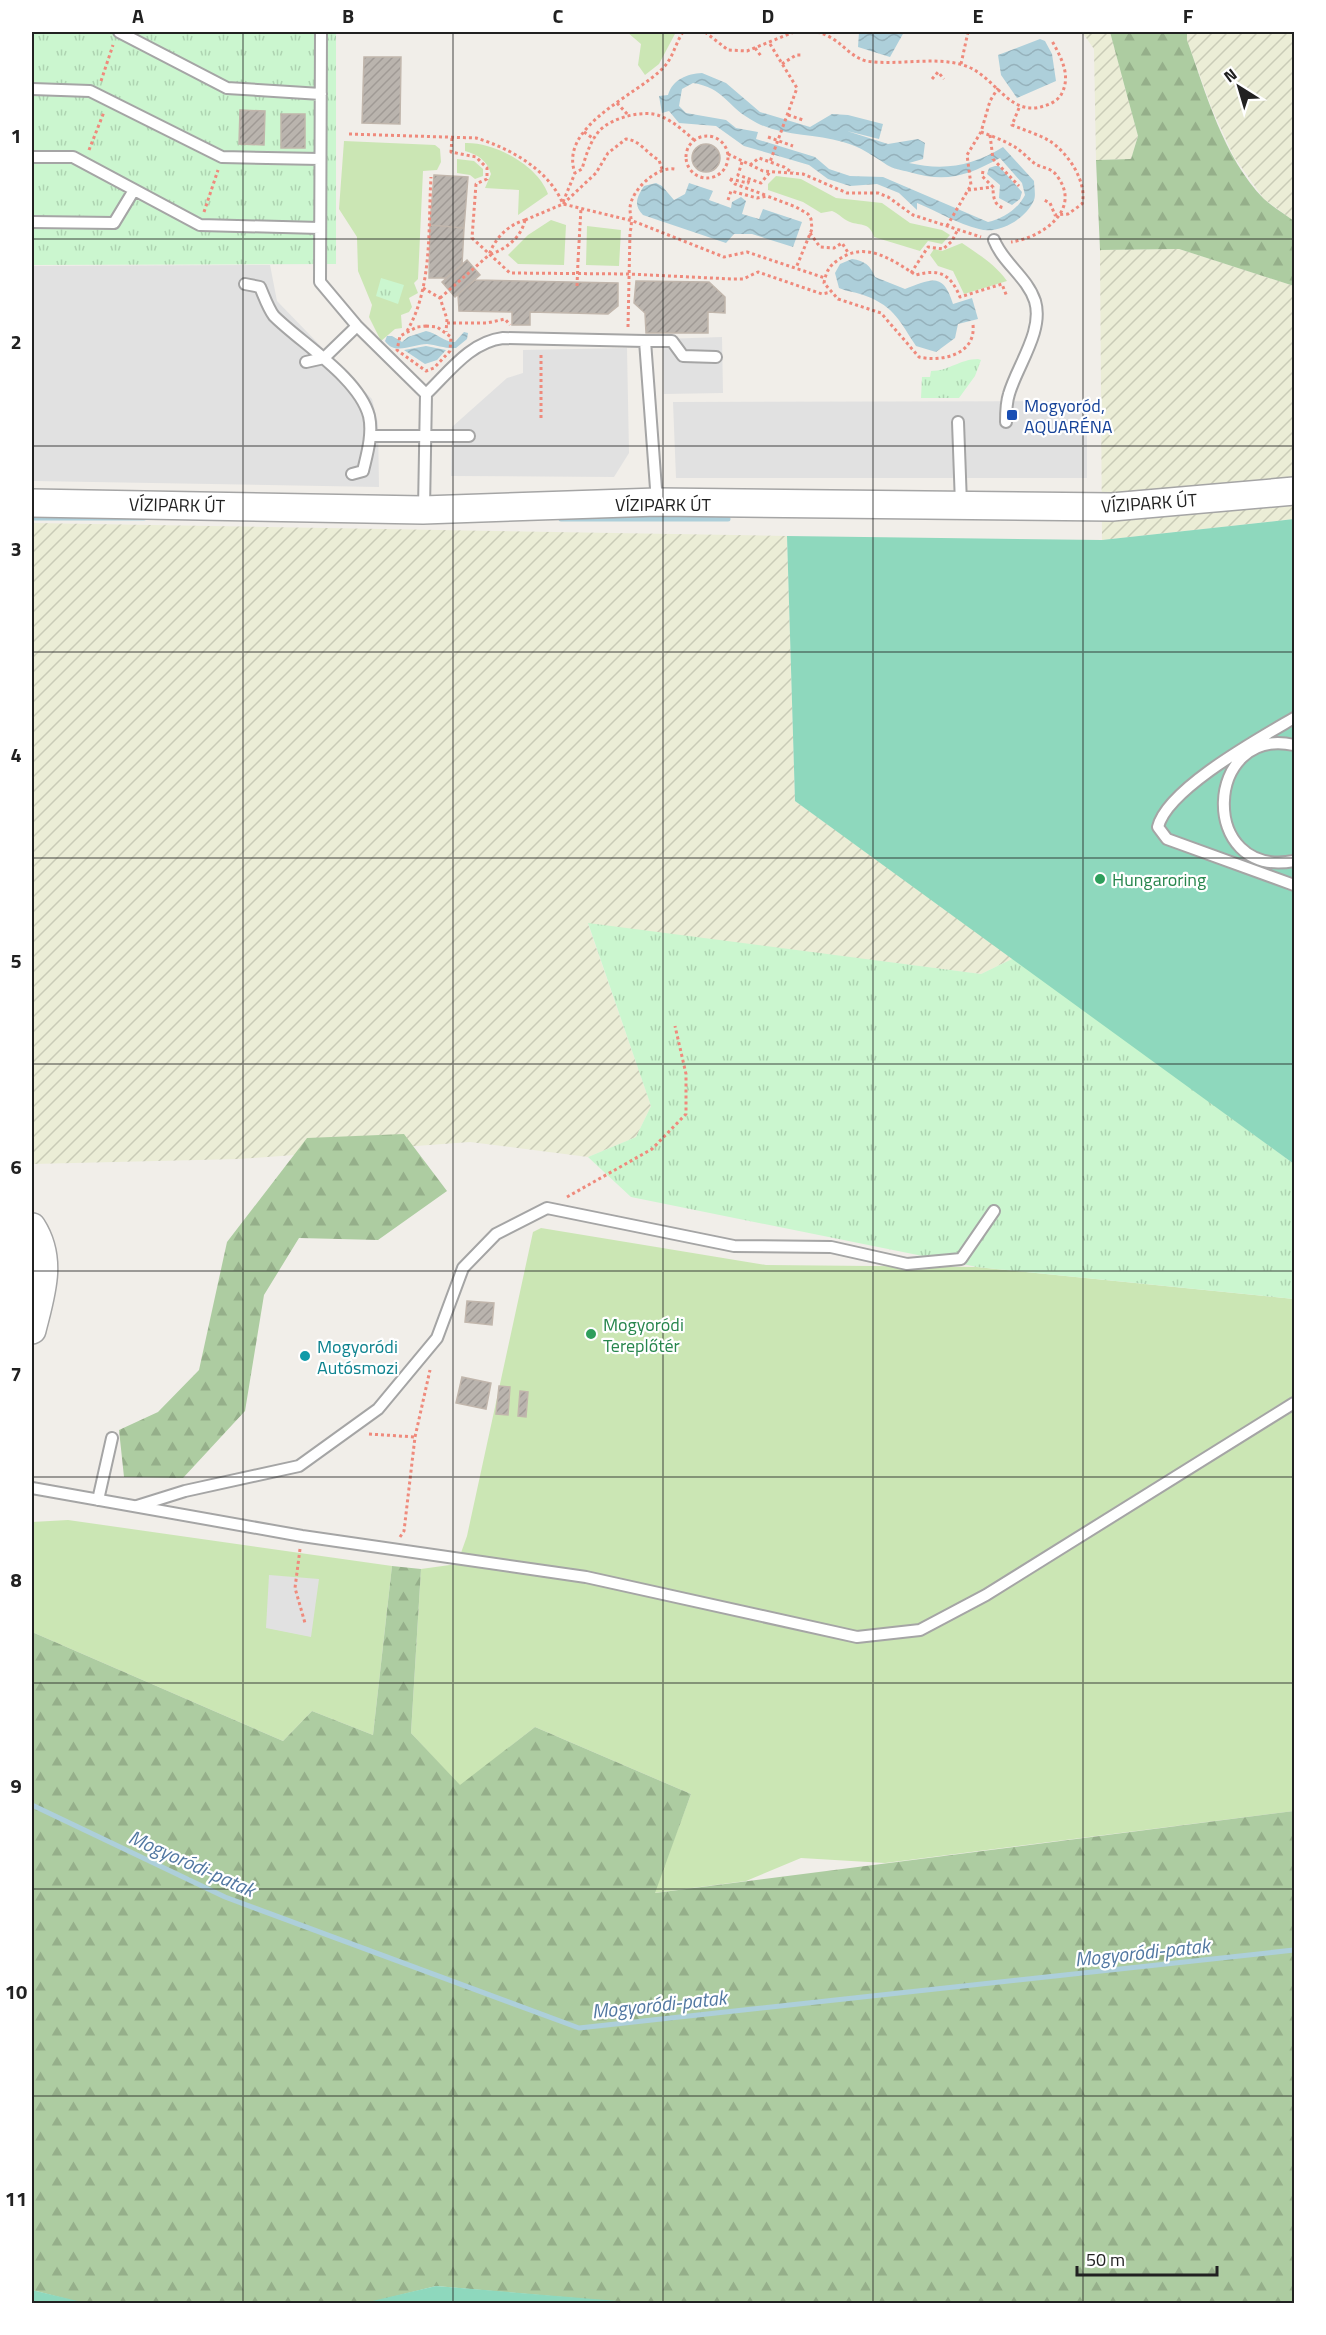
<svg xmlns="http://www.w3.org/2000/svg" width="1326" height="2335" viewBox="0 0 1326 2335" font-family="'Titillium Web',sans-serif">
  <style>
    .farmland { fill: url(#farmland-furrows) }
    .grass { fill: #cbe6b4 }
    .forest { fill: url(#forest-firs) }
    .park { fill: url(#park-tufts) }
    .pitch { fill: #8ed8bd }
    .parking { fill: #e1e1e1 }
    .water { fill: url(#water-waves); fill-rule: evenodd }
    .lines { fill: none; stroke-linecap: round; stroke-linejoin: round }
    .stream { stroke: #adcfda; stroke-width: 5 }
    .building { fill: url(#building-hatch); stroke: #c1b6ac; stroke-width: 1.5 }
    .service-casing { stroke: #a5a5a5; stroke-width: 14 }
    .tertiary-casing { stroke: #a5a5a5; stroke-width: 30 }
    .path { stroke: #ef8a7c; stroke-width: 3; stroke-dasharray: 3 3; stroke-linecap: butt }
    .service { stroke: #fff; stroke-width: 10 }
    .tertiary { stroke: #fff; stroke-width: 27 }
    .path-bridge { stroke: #ef8a7c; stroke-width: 3; stroke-dasharray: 3 3; stroke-linecap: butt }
    .grid { fill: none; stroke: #212121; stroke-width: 1.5; stroke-opacity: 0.55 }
    .transit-dot { fill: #1a4fb4; stroke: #fff; stroke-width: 2 }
    .leisure-dot { fill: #2e9e5b; stroke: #fff; stroke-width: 2 }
    .culture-dot { fill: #0f9aa8; stroke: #fff; stroke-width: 2 }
    .labels { text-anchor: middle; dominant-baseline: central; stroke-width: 4.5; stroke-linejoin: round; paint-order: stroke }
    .transit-label { font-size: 18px; fill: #164399; stroke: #fff; text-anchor: start }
    .street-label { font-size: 18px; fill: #212121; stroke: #fff }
    .leisure-label { font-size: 18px; fill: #27864d; stroke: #fff; text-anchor: start }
    .culture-label { font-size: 18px; fill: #0d838f; stroke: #fff; text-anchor: start }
    .water-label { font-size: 20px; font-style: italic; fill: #5278a2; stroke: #fff }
    .neatline { fill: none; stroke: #212121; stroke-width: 2 }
    .grid-label { font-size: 20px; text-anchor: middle; font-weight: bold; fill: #212121 }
  </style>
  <defs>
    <pattern id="farmland-furrows" width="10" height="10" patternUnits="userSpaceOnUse" patternTransform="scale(1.5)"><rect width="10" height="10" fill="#ebedd6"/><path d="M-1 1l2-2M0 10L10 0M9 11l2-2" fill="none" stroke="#c9cbb7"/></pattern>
    <pattern id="forest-firs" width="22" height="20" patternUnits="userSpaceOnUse" patternTransform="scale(1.5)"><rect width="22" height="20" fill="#adcca1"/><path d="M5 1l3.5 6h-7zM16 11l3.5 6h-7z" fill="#95af8a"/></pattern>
    <pattern id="park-tufts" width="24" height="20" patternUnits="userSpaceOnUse" patternTransform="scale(1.5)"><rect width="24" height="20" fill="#cbf6cf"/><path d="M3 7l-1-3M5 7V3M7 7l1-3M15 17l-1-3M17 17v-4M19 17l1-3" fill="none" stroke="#aed3b1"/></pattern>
    <pattern id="water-waves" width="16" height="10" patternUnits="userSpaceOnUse" patternTransform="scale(1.5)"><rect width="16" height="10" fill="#adcfda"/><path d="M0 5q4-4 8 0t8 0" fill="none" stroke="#95b1bb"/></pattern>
    <pattern id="building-hatch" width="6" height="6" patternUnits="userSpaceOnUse" patternTransform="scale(1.5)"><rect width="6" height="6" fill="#bab4ae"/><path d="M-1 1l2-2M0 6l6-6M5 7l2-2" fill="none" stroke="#a09a95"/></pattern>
  </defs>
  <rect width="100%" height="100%" fill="#f1eee9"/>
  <path class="farmland" d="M1082,32h28l28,104 -7,23 -35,1 -2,-111z
    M1187,32h107v189l-30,-22 -30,-42 -22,-48 -25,-69z
    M1179,249l115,37v233l-192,21 -2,-290z
    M32,523l755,13 8,265 219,157 -33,16 -393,-50 63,182 -15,31 -48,20 -118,-15 -231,17 -207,5z"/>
  <path class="grass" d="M627,32h49l-17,32 -14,11 -7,-10 3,-21z
    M344,141l91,4 5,4 1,13 -4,8 -14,1 -5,108 -4,4 4,10 -9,5 3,9 -3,5 -8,3 1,13 -7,1 -14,12 -12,-24 3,-12 -14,-34 -1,-34 -18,-28z
    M465,143c29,-1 73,22 83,51l-30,21 1,-25 -34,-2 6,-14c-4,-14 -13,-19 -26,-23z
    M457,159l17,2 9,8v7l-8,3 -5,-4 -13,-2z
    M776,176l25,3 35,19 46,5 28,20 32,7 8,5 -8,9 -14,-3 -8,10 -46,-14c-4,-15 -13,-11 -24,-15 -6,-2 -12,-9 -18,-11l-11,2 -18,-11 -35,-12v-6z
    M551,220l15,5 -2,40 -46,-1 -10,-9 20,-20z
    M587,226l34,4 -2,36 -33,-1z
    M962,243c17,12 33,21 45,38l-43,13 -11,-23 -15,-5 -8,-11 4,-6 8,2z
    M541,1228l225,37 211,2 317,32v512l-409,52 -84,-5 -55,23 -92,12 37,-99 -156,-67 -75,59 -49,-53 10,-164 36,-5 10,-28 66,-304z
    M68,1520l324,46 -19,169 -61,-24 -29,30 -251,-109v-110z"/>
  <path class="forest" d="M1110,32h77v8c19,53 36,117 77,159 9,8 21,15 30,22v65l-115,-37 -79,1 -4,-90 35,-1 7,-23z
    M404,1134l43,57 -69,49 -79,-2 -35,57 -19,116 -62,67 -59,-1 -5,-47 39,-18 41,-42 28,-128 80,-104z
    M392,1566l29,3 -10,164 49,52 75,-58 156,67 -36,99 639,-82v492l-652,1 -206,-18 -72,18h-278l-54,-14v-658l251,109 29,-30 61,24z"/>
  <path class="park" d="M32,32h304v232l-304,1z
    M381,278l23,7 -6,19 -22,-8z
    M978,359l3,1 -6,16 -16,22h-38l1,-21h8l1,-6c18,0 29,-12 47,-12z
    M588,923l393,51 33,-16 280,206v135l-317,-32 -346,-70 -43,-40 48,-20 15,-31z"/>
  <path class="pitch" d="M1294,519v645l-499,-363 -8,-265 315,4z
    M436,2286l206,17h-278z
    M32,2290l54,13h-54z"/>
  <path class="parking" d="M270,265l7,36 95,98 6,24 1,64 -345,-6 -2,-3v-212z
    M722,337l1,56 -59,1 -1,-55z
    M627,348l2,105 -15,24 -163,-1 1,-49 55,-49 16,-5v-23z
    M1087,401v77h-411l-3,-76z
    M269,1575l50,4 -8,58 -45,-9z"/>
  <path class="water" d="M859,32h45l-14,25 -32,-10z
    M1040,39l5,2 7,13 4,27 -39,17 -16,-23 -3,-20z
    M702,73l24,10 34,29 50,15 22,-13 16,1 35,9 -4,15 -32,-8 41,13 30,-5 7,4 -2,16 -14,4c36,8 63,3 94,-16l31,34c0,5 2,14 0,19 -8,19 -36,35 -55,29 -21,-5 -42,-18 -62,-26v7l-18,-17 -22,-9 -27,2 -22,-7 -19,-14 -65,-19 -28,-20 -37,-3 -10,-12 -7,2 -3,-17 9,-1c5,-16 19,-21 34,-22zM693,83c31,5 33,22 57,36 28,18 62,14 93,23 18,5 29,13 44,23 6,4 15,5 22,7 37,11 58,4 91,-14l22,25 3,12c-7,14 -22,24 -37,27l-105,-45 -33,-1 -21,-7 -14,-12 -59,-18 2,-7 -22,-4 -10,-8 -40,-7 -7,-7 3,-17z
    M995,166h4l23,26 -2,7 -8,6 -13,-7 1,-13 -13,-11 2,-6z
    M656,183l6,3 12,14 11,-6 4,-11 24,8 -4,9 22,8 1,-6 9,-5 5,4 -4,13 17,5 4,-10 39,13 -9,25 -41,-13h-18l-8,9 -83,-28c-10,-10 -6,-18 1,-29z
    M852,259c13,2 18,6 23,18l30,12c27,-10 38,-17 48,15l19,-6 6,21 -20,5 -3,14 -19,14 -20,-6c-16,-24 -21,-39 -50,-50 -9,-4 -18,-4 -27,-8l-4,-15 5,-9z
    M426,331c11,2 19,12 29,11l9,-10 4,1 -1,6 -11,9c-10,1 -19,-3 -29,-4 -14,0 -32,12 -42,-3l2,-5h5l10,6 6,-5z
    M426,346l20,4 -9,10 -12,4 -21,-14z"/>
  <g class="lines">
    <path class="stream" d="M32,518h112
      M561,519h167
      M32,1805l193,92 354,131 715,-78"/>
  </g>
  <path class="building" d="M364,57h37l-1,67 -38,-1z
    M240,110l25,1 -1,34 -25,-1z
    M281,114h24v34h-24z
    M692 158a14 14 0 1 1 28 0a14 14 0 1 1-28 0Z
    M434,175l34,2 -4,51 -34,-3z
    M430,225l34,3 -2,37 -16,13h-17z
    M467,260l13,15 -25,22 -13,-15z
    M475,280l143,3v23l-10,8 -78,-2v13h-18v-13l-53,-1 -1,-17z
    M636,281l73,1 16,15v16l-17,-1v21h-62l-1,-20 -11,-10z
    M467,1301l27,2 -2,22 -27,-3z
    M462,1377l29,6 -5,26 -30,-6z
    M499,1386l11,1 -2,28 -12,-1z
    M520,1391l8,1 -2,25 -8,-1z"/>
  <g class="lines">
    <g class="service-casing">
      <path id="service" d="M119,32l108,56 94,6
        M321,32l-1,250 37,44 69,68
        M32,89l58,2 132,66 98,2
        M32,157h41l127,68 120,3
        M32,222l82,1 20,-33
        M994,240c9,23 33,37 41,61 9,30 -18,65 -26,93 -3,9 -3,18 -3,28
        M245,284l15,3c4,9 8,21 14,29 27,27 85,62 95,100 4,18 -2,38 -6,55l-11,3
        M645,341h27l11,15 33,1
        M306,362l18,-4 33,-32
        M958,422l3,82
        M370,436h99
        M424,509l2,-115c23,-22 44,-52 77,-56l142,3 12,161
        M1294,718c-34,20 -127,71 -136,109l9,12 127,46
        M1294,745c-90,-20 -97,134 0,116
        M32,1488l270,48 284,41 271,60 63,-7 66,-35 308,-192
        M98,1500l14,-62
        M137,1506l48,-15 114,-25 79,-57 59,-71 26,-70 33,-34 51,-26 187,38 97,1 76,17 54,-5 33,-48"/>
    </g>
    <g class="tertiary-casing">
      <path id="tertiary" d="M32,503l391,7 234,-8 455,5 182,-16
        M32,1227c21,33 9,67 0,103"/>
    </g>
    <path class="path" d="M683,32c-8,12 -10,26 -20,36 -26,27 -105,58 -88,105l7,-4c4,-14 8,-27 17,-38 12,-13 45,-22 61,-15 13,5 24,15 34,24
      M705,32l23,18 19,1 47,-19
      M817,32c24,6 29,23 49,29 31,5 67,-5 97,4 32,9 45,53 81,41 7,-2 15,-6 18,-13 9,-18 -1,-36 -10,-52
      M770,44l27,44 -27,74
      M755,48l6,8
      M782,64l14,-9h6
      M961,64l7,-32
      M932,79l6,-7 6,7
      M101,81l12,-36
      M617,103l12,13
      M1019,108l-7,17c12,5 25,9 36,15 19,11 40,42 34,64l-14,10 -13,1 -5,-12 -6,-3
      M788,115l15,5
      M584,132l10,7
      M981,132c11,4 24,9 34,15 8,5 14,13 22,18 7,3 16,4 20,11 26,34 -16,62 -46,66
      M349,134l127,4c34,10 73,32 87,66
      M990,135l3,24 26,27
      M686 157a21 21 0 1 1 42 0a21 21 0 1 1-42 0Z
      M768,137l25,9
      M452,138l-1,14 25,5 11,11v11l-11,5 -4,54 38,35 119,1 103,5h11l15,-7 64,22 9,-2
      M89,150l15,-38
      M728,154l35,17 40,3 44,19h31l10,4 25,18 68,22
      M742,162l-4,13 23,8 9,-11
      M750,165l9,-7 25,9 9,6
      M983,171l-1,5 11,11c0,9 1,20 12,21
      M730,179l5,5 30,11
      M730,179l18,4 1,-3
      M968,190l25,-3
      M728,200l3,-9 26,7 10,-2 29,11 12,7 3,5 1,10 -16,39
      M563,202l12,-29
      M563,204l33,-31 12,-20 18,-14c14,1 21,15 33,21l3,9
      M204,212l14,-42
      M525,220l38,-16 70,17 91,36 23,-5 78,26
      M525,220c-4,18 -19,29 -36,35 6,-17 19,-30 36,-35z
      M947,226l24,-41 -4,-30 14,-23 9,-31 8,-13
      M810,233l10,14 14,1 8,-5 7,11
      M578,261l3,-53
      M911,273l17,-26 15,2 9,-8 5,-10
      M423,288l17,10 7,21 -1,13
      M440,298l49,-43
      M447,323h40l18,-4 5,6
      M973,325c3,30 -32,37 -54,32l-38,-44 -43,-14 -14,-16c2,-11 5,-17 14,-23 28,-20 54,0 78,15 24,-7 35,0 44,22l42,-13 5,13
      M426,326l11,1 14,10 -1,14 -16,17 -8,3 -29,-21 3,-14 17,-9z
      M628,327l2,-95c3,-10 0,-15 0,-24 1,-18 27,-42 45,-39
      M407,331c26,-44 21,-105 24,-154
      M541,418v-65
      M567,1197l85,-48 34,-35v-40l-11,-48
      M369,1434l46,3
      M400,1537l4,-6 11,-94 15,-67
      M300,1549l-5,39 10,35"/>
    <use href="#service" class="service"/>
    <use href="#tertiary" class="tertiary"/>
    <path class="path-bridge" d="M577,286l1,-25"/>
  </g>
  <path class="grid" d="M243,32v2272M453,32v2272M663,32v2272M873,32v2272M1083,32v2272M32,239h1262M32,446h1262M32,652h1262M32,858h1262M32,1064h1262M32,1271h1262M32,1477h1262M32,1683h1262M32,1889h1262M32,2096h1262"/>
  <rect class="transit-dot" x="1006" y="409" width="12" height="12" rx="3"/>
  <g class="leisure-dot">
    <circle cx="1100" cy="879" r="6"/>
    <circle cx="591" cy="1334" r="6"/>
  </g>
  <circle class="culture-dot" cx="305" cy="1356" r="6"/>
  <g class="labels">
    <g class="transit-label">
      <text x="1024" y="405">Mogyoród,<tspan x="1024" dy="21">AQUARÉNA</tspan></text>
    </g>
    <g class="street-label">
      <text transform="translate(1149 503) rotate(-4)">VÍZIPARK ÚT</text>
      <text x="663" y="504">VÍZIPARK ÚT</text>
      <text transform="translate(177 505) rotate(1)">VÍZIPARK ÚT</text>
    </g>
    <g class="leisure-label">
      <text x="1112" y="879">Hungaroring</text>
      <text x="603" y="1324">Mogyoródi<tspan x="603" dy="21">Tereplőtér</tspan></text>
    </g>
    <g class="culture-label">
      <text x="317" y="1346">Mogyoródi<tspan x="317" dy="21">Autósmozi</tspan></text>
    </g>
    <g class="water-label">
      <text transform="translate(192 1863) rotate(24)">Mogyoródi-patak</text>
      <text transform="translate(1142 1952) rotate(-6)">Mogyoródi-patak</text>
      <text transform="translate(659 2004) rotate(-6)">Mogyoródi-patak</text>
    </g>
  </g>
  <rect width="1326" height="2335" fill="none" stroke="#ffffff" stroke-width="66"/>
  <g transform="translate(1239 87) rotate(323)" stroke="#ffffff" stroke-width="4.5" paint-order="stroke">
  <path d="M0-4.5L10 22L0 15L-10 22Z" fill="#212121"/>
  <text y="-9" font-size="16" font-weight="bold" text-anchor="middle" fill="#212121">N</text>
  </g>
  <path d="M1077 2266v9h140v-9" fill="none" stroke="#212121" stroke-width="3"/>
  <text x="1086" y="2266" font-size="18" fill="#212121" stroke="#ffffff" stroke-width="4.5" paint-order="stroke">50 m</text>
  <rect x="33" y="33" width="1260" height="2269" class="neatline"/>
  <g class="grid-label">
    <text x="138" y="23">A</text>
    <text x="348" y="23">B</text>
    <text x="558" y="23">C</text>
    <text x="768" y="23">D</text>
    <text x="978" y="23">E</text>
    <text x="1188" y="23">F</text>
    <text x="16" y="143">1</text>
    <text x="16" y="349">2</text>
    <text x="16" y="556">3</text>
    <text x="16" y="762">4</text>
    <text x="16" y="968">5</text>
    <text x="16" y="1174">6</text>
    <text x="16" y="1381">7</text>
    <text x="16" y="1587">8</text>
    <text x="16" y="1793">9</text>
    <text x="16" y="1999">10</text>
    <text x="16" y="2206">11</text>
  </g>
</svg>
